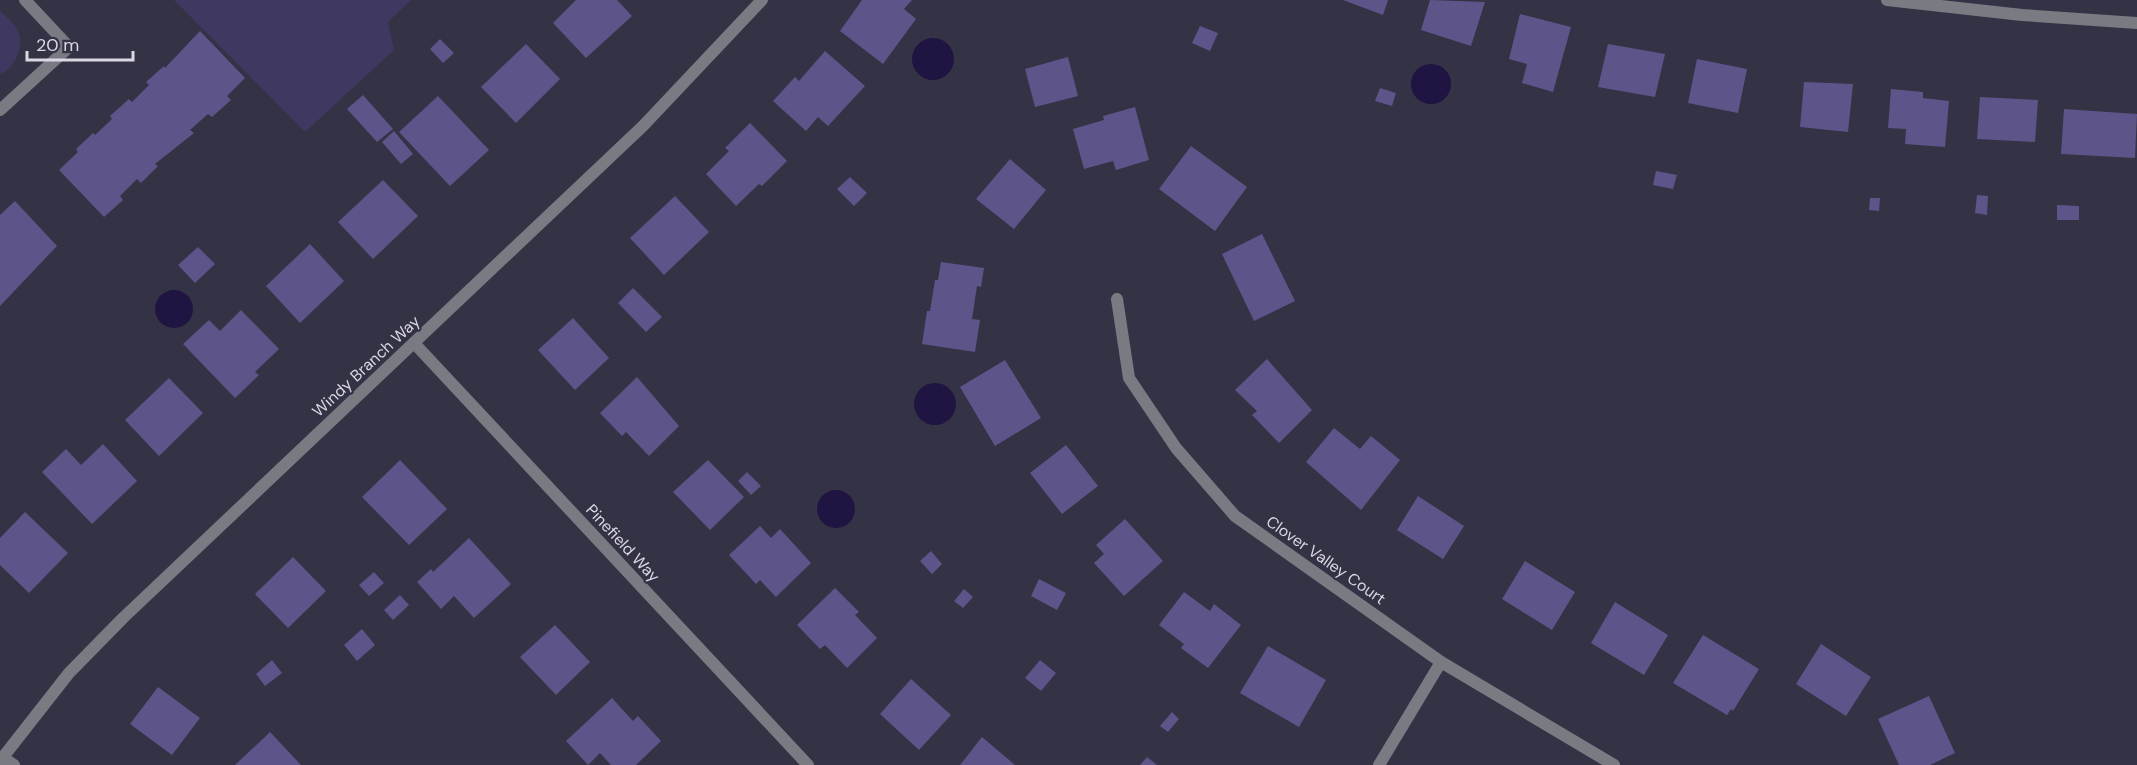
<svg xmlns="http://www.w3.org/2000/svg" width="2137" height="765" viewBox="0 0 2137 765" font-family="'DM Sans',sans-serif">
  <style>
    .green { fill: #3f3962 }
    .water { fill: #1f1442 }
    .building { fill: #5d5589 }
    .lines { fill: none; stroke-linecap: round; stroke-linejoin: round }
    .minor { stroke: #7a7a83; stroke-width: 12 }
    .labels { text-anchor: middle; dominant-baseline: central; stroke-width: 4.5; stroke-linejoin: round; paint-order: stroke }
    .street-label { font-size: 16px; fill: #d9d8e4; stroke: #343245 }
  </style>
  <rect width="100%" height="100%" fill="#343245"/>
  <path class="green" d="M174,0h237l-23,22 6,28 -89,82z
    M0,11c5,5 13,11 17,18 9,15 -2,40 -17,45z"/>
  <path class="water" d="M912 59a21 21 0 1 1 42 0a21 21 0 1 1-42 0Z
    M1411 84a20 20 0 1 1 40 0a20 20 0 1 1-40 0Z
    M155 309a19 19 0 1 1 38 0a19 19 0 1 1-38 0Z
    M914 404a21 21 0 1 1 42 0a21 21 0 1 1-42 0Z
    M817 509a19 19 0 1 1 38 0a19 19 0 1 1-38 0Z"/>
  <path class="building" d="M576,0h41l15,16 -46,42 -33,-35z
    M862,0h50l-8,9 12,10 -33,45 -43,-33z
    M1343,0h45l-5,15z
    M1430,0l55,2 -14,44 -50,-16z
    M1520,14l51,13 -18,65 -31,-9 5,-19 -18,-5z
    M1200,26l18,7 -8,18 -18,-8z
    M200,31l45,47 -18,18 4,4 -19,17 -4,-3 -18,16 4,3 -39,31 3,2 -17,17 -4,-4 -17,17 3,4 -19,17 -45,-47 19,-18 -2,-3 17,-16 2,2 17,-16 -2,-3 19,-17 3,3 17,-17 -3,-3 18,-16 1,2z
    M440,39l14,14 -11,10 -13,-14z
    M526,44l34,35 -44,44 -35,-36z
    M1608,44l57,10 -10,43 -57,-10z
    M825,51l40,35 -37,40 -10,-9 -12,14 -33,-30 22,-24 4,4z
    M1068,57l10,39 -43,11 -10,-38z
    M1697,59l50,10 -9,44 -50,-10z
    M1804,82l49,2 -5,48 -48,-5z
    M1380,88l16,5 -4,13 -17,-5z
    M1891,89l32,3v6l26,3 -4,46 -40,-3 1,-15 -18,-1z
    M363,95l30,34 -16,13 -30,-33z
    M438,96l51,54 -39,36 -51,-54z
    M1980,97l58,3 -3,42 -58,-3z
    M1135,107l14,53 -33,10 -3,-9 -29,8 -11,-40 31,-9 -1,-4z
    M2064,109l73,5 -2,44 -74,-4z
    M750,123l37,38 -25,25 -3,-2 -23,22 -30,-32 23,-23 -4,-3z
    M394,131l19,23 -12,10 -19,-22z
    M1191,146l56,41 -32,44 -56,-42z
    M1010,159l36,31 -32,39 -38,-30z
    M1656,171l21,4 -4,14 -20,-4z
    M850,177l17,16 -13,13 -17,-17z
    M383,180l35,36 -45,43 -35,-37z
    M1977,195l11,1 -1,19 -12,-2z
    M675,196l34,36 -45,43 -34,-37z
    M1870,198h10l-1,13 -10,-1z
    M15,201l42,45 -57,60v-91z
    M2057,205l22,1v14h-22z
    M1262,234l33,67 -41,20 -32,-67z
    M310,244l34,37 -44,42 -34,-37z
    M198,247l17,17 -20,19 -17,-18z
    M941,262l43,6 -3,19 -4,-1 -5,33 8,1 -5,32 -53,-8 5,-33h3l5,-31h3z
    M633,288l29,29 -16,15 -28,-29z
    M241,310l38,39 -24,23 4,3 -24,23 -52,-54 26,-24 11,11z
    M573,318l36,40 -34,32 -37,-40z
    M1267,359l45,51 -33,33 -27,-28 5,-4 -22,-21z
    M1005,360l36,58 -46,28 -35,-59z
    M637,377l42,49 -30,30 -23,-24 -4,4 -22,-23z
    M169,378l34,35 -44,43 -34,-36z
    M1334,428l26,21 11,-13 29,24 -39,50 -55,-48z
    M103,444l34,37 -45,43 -50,-52 24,-23 15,16z
    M1066,445l32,41 -36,28 -32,-41z
    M400,460l47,49 -38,36 -47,-48z
    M708,460l36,37 -34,33 -37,-38z
    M747,472l14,14 -10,9 -13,-14z
    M1418,496l46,30 -21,33 -46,-29z
    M25,512l43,41 -39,40 -29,-28v-27z
    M1125,519l38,42 -39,35 -30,-33 10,-9 -8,-9z
    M760,526l11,12 9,-9 31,34 -35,34 -16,-17 -4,4 -27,-29z
    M469,538l42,46 -37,34 -20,-22 -13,13 -24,-27 14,-13 2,3z
    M931,551l11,13 -10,10 -12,-13z
    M293,557l33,34 -38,37 -33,-34z
    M1525,561l50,31 -23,38 -50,-31z
    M374,572l10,11 -15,13 -10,-11z
    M1039,579l27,14 -9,17 -26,-14z
    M835,588l24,24 -4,3 22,23 -30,30 -22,-23 -5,4 -23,-24z
    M964,589l9,8 -10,11 -9,-7z
    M1184,592l26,19 4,-7 27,21 -33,43 -27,-20 3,-4 -25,-19z
    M400,595l9,10 -16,15 -9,-10z
    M1615,602l53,33 -24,40 -53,-32z
    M555,625l35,37 -34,33 -36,-38z
    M362,629l13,16 -18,16 -13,-16z
    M1703,635l56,34 -26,42 -2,-2 -4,6 -54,-32z
    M1821,644l50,33 -25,39 -50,-32z
    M1268,646l58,34 -27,47 -59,-34z
    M272,660l10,13 -17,13 -9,-12z
    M1040,660l16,13 -15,18 -16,-13z
    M911,679l40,36 -32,35 -39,-36z
    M158,687l42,31 -28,37 -42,-31z
    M1929,696l26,57 -25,12h-31l-21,-46z
    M612,698l21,23 5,-5 23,25 -25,24h-25l-11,-12 -12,12 -22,-24z
    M1172,712l7,7 -11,13 -8,-6z
    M270,732l31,33h-66l32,-30z
    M982,737l33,28h-55z
    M1147,757l10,8h-17z"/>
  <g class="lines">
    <path class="minor" d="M1887,0l135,15 115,8
      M0,110l69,-63 -44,-47
      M1117,299l12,79 47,70 59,68 206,146 173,103
      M414,343l394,422
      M2,757l12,8
      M0,761l69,-88 54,-55 520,-492 119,-126
      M1379,765l62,-103"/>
  </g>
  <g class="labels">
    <g class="street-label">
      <text transform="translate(366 366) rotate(-43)">Windy Branch Way</text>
      <text transform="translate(623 543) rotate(47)">Pinefield Way</text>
      <text transform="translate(1326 560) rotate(35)">Clover Valley Court</text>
    </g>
  </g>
  <path d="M27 51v9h106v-9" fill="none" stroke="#d9d8e4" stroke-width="3"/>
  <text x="36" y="51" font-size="18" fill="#d9d8e4" stroke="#343245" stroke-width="4.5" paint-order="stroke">20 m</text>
</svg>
